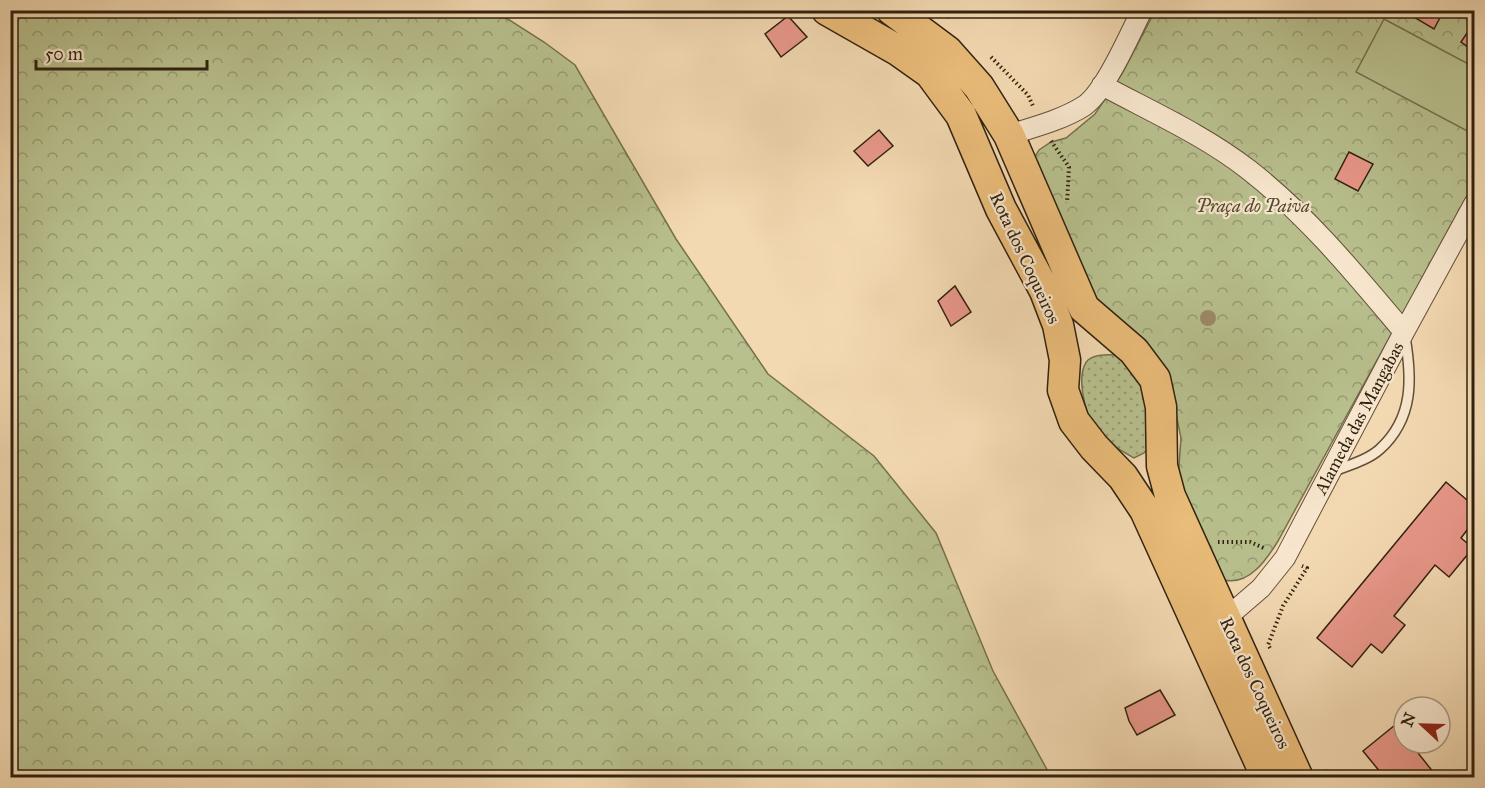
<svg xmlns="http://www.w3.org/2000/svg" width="1485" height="788" viewBox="0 0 1485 788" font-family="'IM FELL Great Primer',serif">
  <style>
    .grass { fill: url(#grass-dots); stroke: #74714e; stroke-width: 1.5 }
    .forest { fill: url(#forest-crowns); stroke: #74714e; stroke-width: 1.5 }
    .pitch { fill: #b8c08e; stroke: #74714e; stroke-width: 1.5 }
    .building { fill: #e9988a; stroke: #31220f; stroke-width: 1.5 }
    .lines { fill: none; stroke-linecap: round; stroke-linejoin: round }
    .service-casing { stroke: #625038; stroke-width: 12 }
    .minor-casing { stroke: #625038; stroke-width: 22 }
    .primary-casing { stroke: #31220f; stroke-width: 33 }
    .path { stroke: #31220f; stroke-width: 4; stroke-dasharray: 1.5 3; stroke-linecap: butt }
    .service { stroke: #f7e6cd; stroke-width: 9 }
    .minor { stroke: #f7e6cd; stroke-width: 20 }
    .primary { stroke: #eabc79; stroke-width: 30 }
    .tree { fill: #9b8a6a }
    .labels { text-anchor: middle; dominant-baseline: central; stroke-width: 4.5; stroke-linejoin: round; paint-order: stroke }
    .park-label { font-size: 18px; font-style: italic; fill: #534a2f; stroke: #f7e6cd }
    .street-label { font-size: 18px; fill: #31220f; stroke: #f7e6cd }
  </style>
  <defs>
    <pattern id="grass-dots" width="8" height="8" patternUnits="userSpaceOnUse" patternTransform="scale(1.5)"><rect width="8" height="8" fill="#b8c08e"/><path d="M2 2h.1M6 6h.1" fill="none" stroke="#969c72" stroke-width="1.8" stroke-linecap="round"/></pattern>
    <pattern id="forest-crowns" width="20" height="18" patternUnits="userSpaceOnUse" patternTransform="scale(1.5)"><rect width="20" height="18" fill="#b8c08e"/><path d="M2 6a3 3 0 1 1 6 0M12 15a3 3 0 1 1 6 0" fill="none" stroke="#969c72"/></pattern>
  </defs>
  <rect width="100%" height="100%" fill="#f3d9b2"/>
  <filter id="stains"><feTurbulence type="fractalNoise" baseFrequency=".00333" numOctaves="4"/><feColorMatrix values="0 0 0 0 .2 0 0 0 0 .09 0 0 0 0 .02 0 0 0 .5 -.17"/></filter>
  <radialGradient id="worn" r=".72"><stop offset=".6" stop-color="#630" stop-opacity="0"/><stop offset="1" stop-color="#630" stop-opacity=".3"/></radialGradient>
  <path class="grass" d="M1120,355l27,30 9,55 -12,13 -10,5c-14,-8 -31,-17 -40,-31 -9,-15 -19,-53 -6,-67 8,-7 23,-5 32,-5z"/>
  <path class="forest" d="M10,11h485l49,31 31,23 101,174 92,135 106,82 62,77 57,138 57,104 4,2h-1043z
    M1155,11h319v172l-196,358c-11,18 -29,45 -54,39l-46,-101 3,-41 -9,-44 -65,-72 -74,-162 6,-10 12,-8 15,-4 29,-24 28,-42z"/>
  <path class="pitch" d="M1384,19l90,48v59l-3,7 -115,-61z"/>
  <path class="building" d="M1408,10h36l-10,19 -27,-16z
    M788,16l19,21 -26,20 -16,-23z
    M1471,27l3,3v21l-13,-9z
    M879,130l14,16 -25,20 -14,-15z
    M1349,152l24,12 -15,27 -23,-12z
    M955,286l16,26 -20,14 -13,-25z
    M1446,482l28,24v15l-13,17 12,10 -24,29 -14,-12 -41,51 11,9 -23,28 -11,-9 -19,23 -35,-29z
    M1160,690l15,25 -38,20 -8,-14 -4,-13z
    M1395,725l9,11v7h6l28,35h-62l5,-5 -18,-22z"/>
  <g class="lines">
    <g class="service-casing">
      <path id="service" d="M1334,471c15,-6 34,-11 46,-22 34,-31 32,-71 25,-112"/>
    </g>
    <g class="minor-casing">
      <path id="minor" d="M1102,85c50,27 102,50 147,85 59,46 107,105 155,162
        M1009,135c25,-8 53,-15 75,-29 21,-14 46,-72 58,-96
        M1225,619l36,-31 24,-30 119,-226 70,-128"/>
    </g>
    <g class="primary-casing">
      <path id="primary" d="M827,10l72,41 31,22 31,42 40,94 44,82 13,34 7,35 -2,30 11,31 20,26 29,30 22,33 122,268
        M892,10l55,41 32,36 30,48 75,173 50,43 21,28 6,28 1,59 8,30 128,282"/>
    </g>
    <path class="path" d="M942,10l9,9
      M991,57l37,38 5,11
      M1051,141l18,26 -2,36
      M1218,542h32l16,7
      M1270,648l-2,-3 15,-39 24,-38 -5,-2
      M1325,770l3,8"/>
    <use href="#service" class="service"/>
    <use href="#minor" class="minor"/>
    <use href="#primary" class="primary"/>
  </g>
  <circle class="tree" cx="1208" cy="318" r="8"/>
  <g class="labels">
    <g class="park-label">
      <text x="1253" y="206">Praça do Paiva</text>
    </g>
    <g class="street-label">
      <text transform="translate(1025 258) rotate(65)">Rota dos Coqueiros</text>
      <text transform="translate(1359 418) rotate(-62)">Alameda das Mangabas</text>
      <text transform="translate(1255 683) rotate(65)">Rota dos Coqueiros</text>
    </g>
  </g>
  <rect width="1485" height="788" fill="none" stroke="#f3d9b2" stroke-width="36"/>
  <rect x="12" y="12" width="1461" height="764" fill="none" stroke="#31220f" stroke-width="3"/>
  <rect x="18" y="18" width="1449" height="752" fill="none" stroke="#31220f" stroke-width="1.5"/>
  <g transform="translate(1422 725) rotate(292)"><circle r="28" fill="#f7e6cd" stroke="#a89881" stroke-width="1.5"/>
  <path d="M0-4.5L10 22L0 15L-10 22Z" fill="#8f2418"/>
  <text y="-9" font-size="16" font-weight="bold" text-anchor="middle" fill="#31220f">N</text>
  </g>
  <path d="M36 60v9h171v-9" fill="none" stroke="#31220f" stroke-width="3"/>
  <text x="45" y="60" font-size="18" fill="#31220f" stroke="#f7e6cd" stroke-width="4.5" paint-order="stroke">50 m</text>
  <rect width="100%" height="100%" filter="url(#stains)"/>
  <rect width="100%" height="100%" fill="url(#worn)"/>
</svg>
